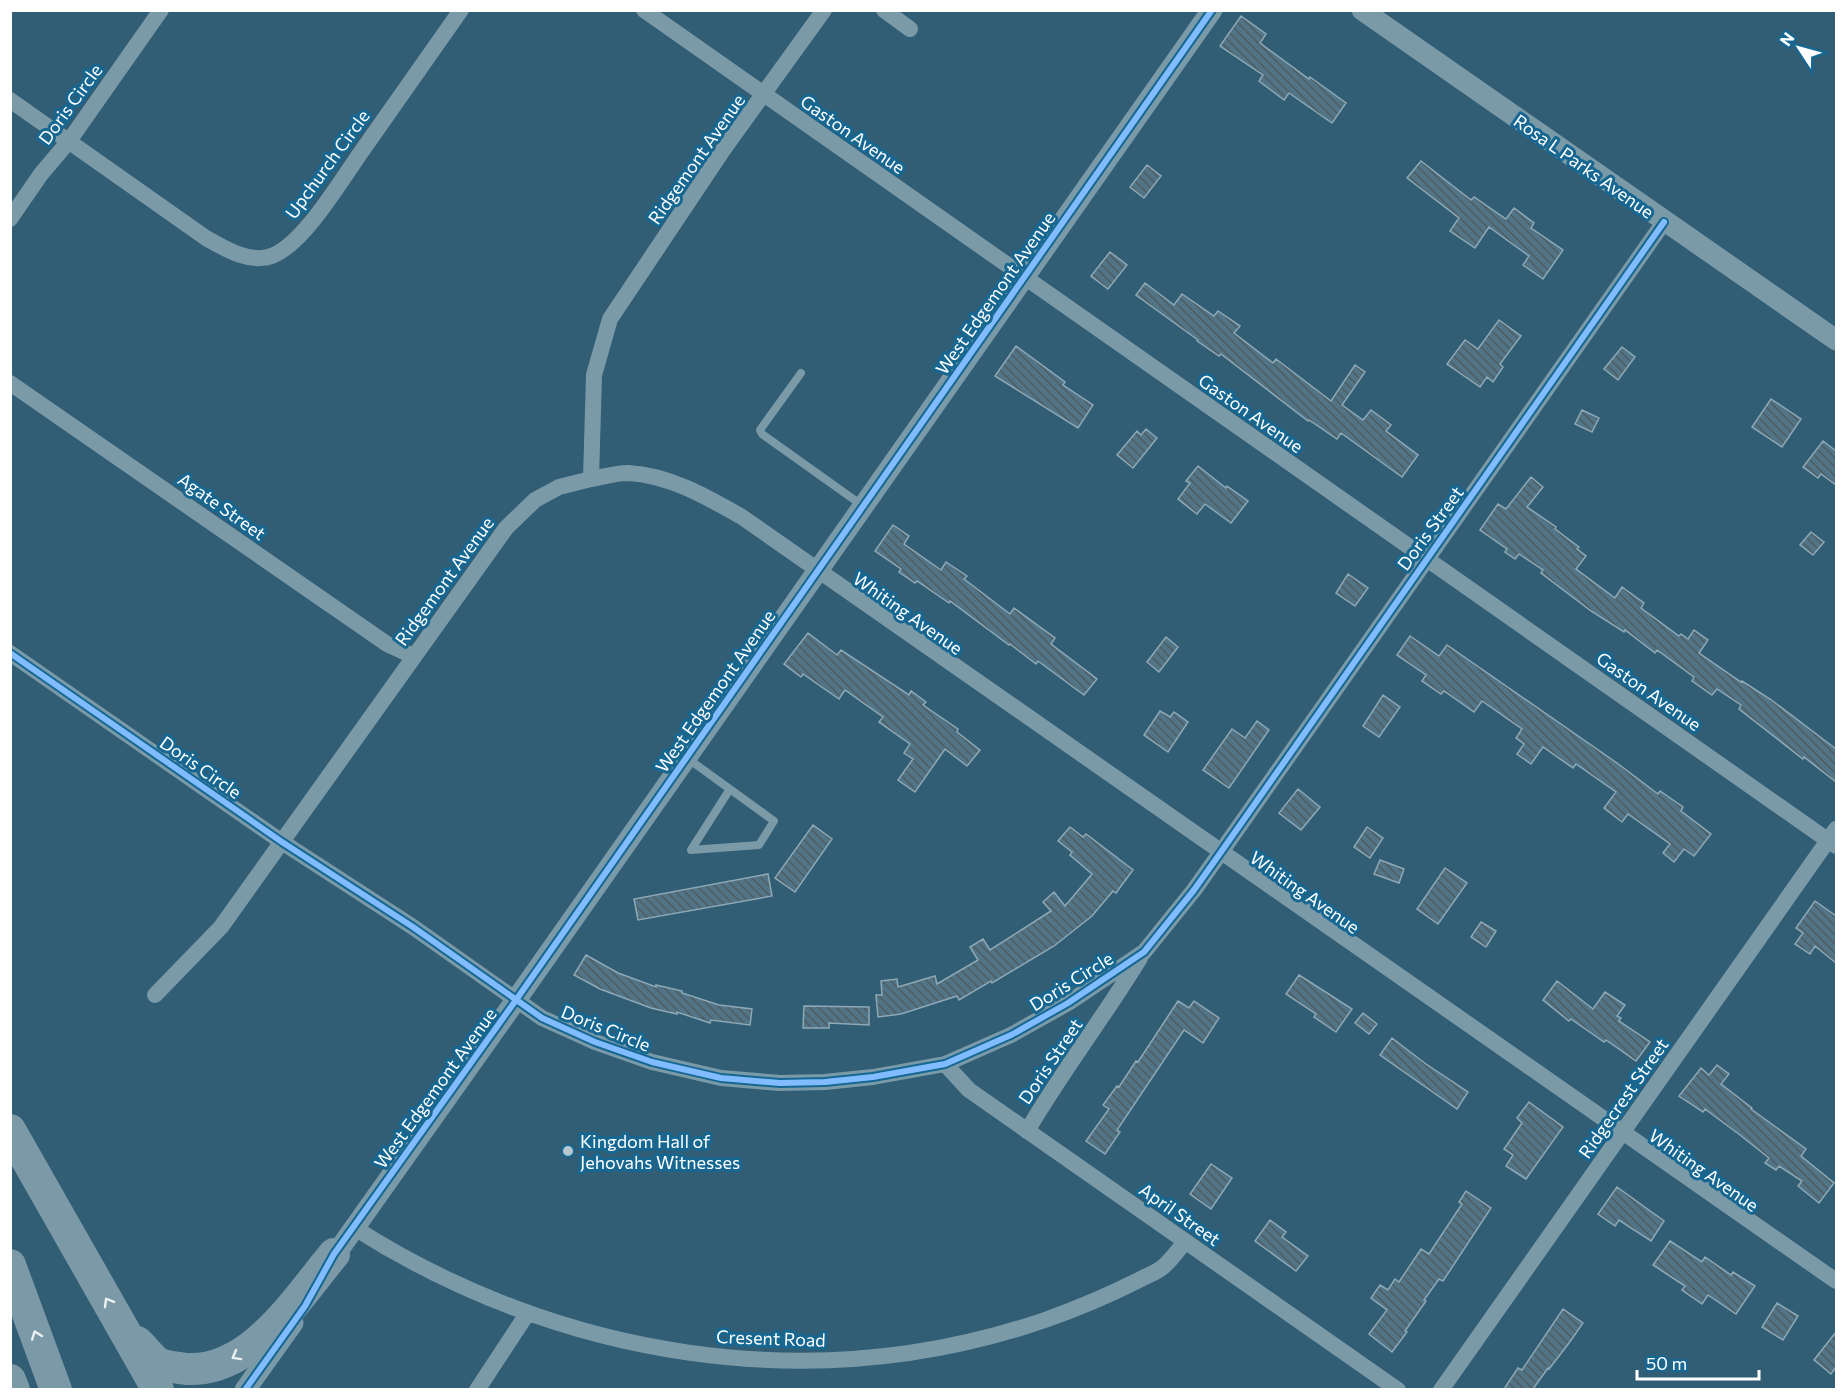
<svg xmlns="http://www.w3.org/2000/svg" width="1847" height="1400" viewBox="0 0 1847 1400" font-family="Commissioner,sans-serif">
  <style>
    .building { fill: url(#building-back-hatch); stroke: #8ea9b6; stroke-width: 1.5 }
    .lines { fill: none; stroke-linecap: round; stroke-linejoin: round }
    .service { stroke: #7a9aa8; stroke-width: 8 }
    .minor { stroke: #7a9aa8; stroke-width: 16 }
    .tertiary { stroke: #7a9aa8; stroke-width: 21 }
    .motorway { stroke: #7b99a7; stroke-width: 32 }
    .cycleway-casing { stroke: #166791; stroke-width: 10 }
    .cycleway { stroke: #80bcff; stroke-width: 6 }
    .oneway { stroke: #ebf0f2 }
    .poi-dot { fill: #b7c7cf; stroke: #166791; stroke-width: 2 }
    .labels { text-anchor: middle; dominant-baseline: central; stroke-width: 6; stroke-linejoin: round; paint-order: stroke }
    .street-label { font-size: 18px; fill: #fff; stroke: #166791 }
    .poi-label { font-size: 18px; fill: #fff; stroke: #166791; text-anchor: start }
  </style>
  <defs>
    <pattern id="building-back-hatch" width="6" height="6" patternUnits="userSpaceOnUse" patternTransform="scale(1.5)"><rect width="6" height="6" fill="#517486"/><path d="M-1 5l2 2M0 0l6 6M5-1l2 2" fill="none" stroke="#4e5c63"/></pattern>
  </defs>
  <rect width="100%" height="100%" fill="#325e75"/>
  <path class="building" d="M1241,16l25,18 -6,9 49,36 1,-2 36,26 -14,20 -43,-30 -5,7 -25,-19 4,-6 -43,-29z
    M1421,161l50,39 3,-3 32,22 8,-11 20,15 -3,5 32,22 -20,29 -20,-14 6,-9 -40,-29 -14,21 -25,-17 9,-13 -52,-40z
    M1147,165l14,11 -17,22 -14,-11z
    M1110,252l17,13 -19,24 -17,-13z
    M1145,283l29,22 8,-11 32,22 4,-5 22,15 -6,7 39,30 3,-4 55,42 24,-36 10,7 -23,33 21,15 8,-10 20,15 -5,6 32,24 -16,22 -61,-44 -4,6 -28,-19 -1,1 -87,-67 -2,2 -22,-15 1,-1 -62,-45z
    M1499,320l22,16 -21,28 3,3 -10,15 -6,-5 -7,10 -33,-23 18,-24 13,9z
    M1016,346l49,36 -2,3 30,20 -15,23 -83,-52z
    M1622,347l13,10 -17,23 -14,-11z
    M1771,399l30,20 -19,28 -30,-20z
    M1582,410l17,8 -7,14 -17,-8z
    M1146,429l11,9 -24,30 -16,-13 20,-24 4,4z
    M1823,441l13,10v34l-15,-11 -3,4 -15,-11z
    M1198,466l28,22 1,-2 21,15 -17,22 -26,-19 -8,10 -19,-15 12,-16 -4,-2z
    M1531,477l12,10 -16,20 29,20 -1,2 24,18 -2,2 9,7 -10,13 39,29 7,-11 22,16 -3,5 38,28 2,-2 7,5 6,-9 14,10 -9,13 42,29 1,-1 28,18 66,50v33l-32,-25 -1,2 -64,-50 2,-4 -24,-16 -5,6 -20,-14 2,-4 -37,-27 -2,3 -30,-23 -1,2 -33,-21 -50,-38 2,-3 -24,-16 -4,5 -10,-7 2,-3 -27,-19 18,-26 8,5z
    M893,525l16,11 -5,8 37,26 5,-8 21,14 -3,3 46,35 4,-6 41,30 -4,6 46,35 -13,16 -46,-34 -2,3 -26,-20 -1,1 -59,-44 -1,2 -32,-22 -2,2 -16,-11 2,-3 -26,-18z
    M1811,532l13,10 -11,13 -13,-10z
    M1348,574l20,14 -13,18 -19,-13z
    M808,633l29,22 4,-5 68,45 2,-4 15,11 -3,3 35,24 -1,3 23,18 -13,16 -22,-17 -30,43 -17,-12 15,-21 -9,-6 6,-9 -31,-22 4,-5 -38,-27 -6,9 -36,-25 -2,3 -17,-13z
    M1410,636l29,20 8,-11 170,118 41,31 2,-3 23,16 -2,4 30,23 -17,22 -10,-7 -10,13 -11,-9 7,-9 -42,-30 -6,8 -18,-14 12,-16 -40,-28 -3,4 -30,-21 -12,17 -14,-10 7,-10 -8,-6 6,-9 -40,-28 -8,11 -30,-21 -3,3 -19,-13 4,-6 -29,-20z
    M1166,637l12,10 -19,25 -12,-10z
    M1383,695l17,12 -21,30 -16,-11z
    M1160,711l10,6 4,-5 14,10 -20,30 -24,-17z
    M1257,721l12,9 -40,58 -26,-18 29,-41 13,9z
    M1298,789l22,18 -19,23 -22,-17z
    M813,825l19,14 -37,53 -20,-14z
    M1070,827l13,10 3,-3 47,36 -17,23 -3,-2 -21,25 -38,30 -62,37 -1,-2 -32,19 -2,-4 -56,18 -23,3 -2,-22h6l-1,-14 16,-2 1,8 37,-11 2,8 41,-24 -8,-13 13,-8 7,11 61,-39 -8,-9 11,-10 11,14 27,-32 -22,-19 2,-3 -14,-11z
    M1367,827l16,11 -13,20 -16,-11z
    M1380,860l24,9 -5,14 -25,-9z
    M1445,868l22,15 -29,41 -21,-15z
    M768,874l4,22 -134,24 -4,-21z
    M1815,901l21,15v47l-21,-17 -5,8 -15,-10 8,-11 -7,-5z
    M1481,922l15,9 -10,16 -15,-10z
    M586,955l32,18 38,14v-2l26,6v2l37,12 33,4 -2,16 -39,-5 -1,3 -33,-11v2l-26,-6 -51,-19 -26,-14z
    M1299,975l53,34 -16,23 -22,-15 2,-3 -30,-20z
    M1557,981l36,28 12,-17 20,13 -8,11 4,2 -2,3 31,21 -14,19 -30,-21 -2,2 -33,-23 -2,2 -26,-21z
    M1178,1001l11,7 5,-7 25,17 -16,25 -19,-13 -67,100 3,2 -15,22 -19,-13 23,-32 -6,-4 14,-19 2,1 17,-26 2,1z
    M804,1006l65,1v18l-40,-2v5h-26z
    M1363,1013l14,11 -8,10 -14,-11z
    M1392,1038l34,26 42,28 -11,17 -77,-54z
    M1717,1065l12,9 -8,10 31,24 -1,1 55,40 -5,7 33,27 -15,20 -21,-17 4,-5 -23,-15 -3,4 -11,-7 4,-5 -29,-23 -35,-26 -2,3 -24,-16 22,-28 8,7z
    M1529,1102l34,25 -37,52 -20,-13 7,-11 -9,-6 18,-26 -5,-5z
    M1211,1164l21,14 -21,31 -21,-15z
    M1617,1187l47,34 -13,20 -32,-21 -4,6 -17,-12z
    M1466,1191l25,17 -48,73 -4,-2 -15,21 2,1 -21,30 2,1 -15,20 -23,-18 18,-24 -16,-12 9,-13 8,5 7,-11 4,3 22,-33 8,5 33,-50 -3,-2z
    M1270,1220l16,12 -4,5 26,19 -12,15 -41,-30z
    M1670,1241l32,21 3,-5 26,18 2,-3 22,14 -19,28 -28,-19 -6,9 -20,-14 3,-4 -32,-21z
    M1777,1303l21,13 -15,24 -21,-13z
    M1563,1309l20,14 -14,20 -20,26 -1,-1 -15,21h-29l14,-21 4,2z
    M1836,1332v35l-5,7 -17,-14z"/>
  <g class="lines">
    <path class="service" d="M801,373l-41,57 2,4 101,72
      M687,758l87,63 -15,24 -68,5 39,-61"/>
    <path class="minor" d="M644,10l1192,836
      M884,10l26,19
      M10,100l196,138c19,11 46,27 68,17 32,-14 69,-78 90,-107 32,-46 65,-92 97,-138
      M10,219l31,-45 28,-33 92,-131
      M10,383l377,261 26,12
      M591,479c12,-2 25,-6 37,-6 41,2 79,24 114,44l1094,764
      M10,653l272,189 131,85 129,91 53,24 57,20 69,16 59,5 45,-1 48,-5 72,-13 66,-29 57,-32 76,-51 50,-62 27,-38 443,-630
      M155,995l66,-68 285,-399 29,-28 24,-13 32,-8 3,-104 16,-56 113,-169 101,-140
      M945,1064l24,26 429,300
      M1027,1131c35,-60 77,-114 113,-173
      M353,1227c205,131 459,173 692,93 31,-11 62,-24 92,-39 8,-5 20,-8 27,-15 8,-7 14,-16 21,-24
      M477,1390l50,-76
      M1441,1390l395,-561"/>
    <path class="tertiary" d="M1362,10l474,330
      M328,1265l188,-265 696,-990
      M245,1390l48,-67"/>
    <path class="motorway" d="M10,1130l148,260
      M10,1265l46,125
      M137,1342c7,6 15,18 23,22 8,3 19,4 27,5 65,3 110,-71 147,-115
      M10,1380l4,10"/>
    <g class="cycleway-casing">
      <path id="cycleway" d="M10,653l272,189 131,85 129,91 53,24 57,20 69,16 59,5 45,-1 48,-5 72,-13 66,-29 57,-32 76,-51 50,-62 27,-38 443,-630
        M245,1390l60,-84 29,-52 182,-254 696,-990"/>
    </g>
    <use href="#cycleway" class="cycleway"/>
  </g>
  <defs><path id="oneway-chevron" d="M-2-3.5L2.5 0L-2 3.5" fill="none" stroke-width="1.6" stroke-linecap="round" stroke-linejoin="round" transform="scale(1.5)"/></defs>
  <g class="oneway">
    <use href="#oneway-chevron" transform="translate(108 1302) rotate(-120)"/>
    <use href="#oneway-chevron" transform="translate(36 1335) rotate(-110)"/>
    <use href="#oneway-chevron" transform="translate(236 1356) rotate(151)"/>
  </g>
  <circle class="poi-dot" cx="568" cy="1151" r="6"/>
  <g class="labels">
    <g class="street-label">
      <text transform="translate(70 104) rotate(-54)">Doris Circle</text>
      <text transform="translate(853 134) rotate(35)">Gaston Avenue</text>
      <text transform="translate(696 159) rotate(-55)">Ridgemont Avenue</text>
      <text transform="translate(327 164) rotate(-54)">Upchurch Circle</text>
      <text transform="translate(1584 166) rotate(35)">Rosa L Parks Avenue</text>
      <text transform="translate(995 293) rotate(-55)">West Edgemont Avenue</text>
      <text transform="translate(1251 413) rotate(35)">Gaston Avenue</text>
      <text transform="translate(222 506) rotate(35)">Agate Street</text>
      <text transform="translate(1430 528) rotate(-54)">Doris Street</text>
      <text transform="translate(444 581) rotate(-54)">Ridgemont Avenue</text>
      <text transform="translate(908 613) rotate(35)">Whiting Avenue</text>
      <text transform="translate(715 691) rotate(-55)">West Edgemont Avenue</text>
      <text transform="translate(1649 691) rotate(35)">Gaston Avenue</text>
      <text transform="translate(201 767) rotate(35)">Doris Circle</text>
      <text transform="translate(1305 892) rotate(35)">Whiting Avenue</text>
      <text transform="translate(1071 981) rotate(-32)">Doris Circle</text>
      <text transform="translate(606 1028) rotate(22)">Doris Circle</text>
      <text transform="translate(1050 1061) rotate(-56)">Doris Street</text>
      <text transform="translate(435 1088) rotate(-54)">West Edgemont Avenue</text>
      <text transform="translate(1623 1098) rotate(-55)">Ridgecrest Street</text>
      <text transform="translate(1704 1170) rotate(35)">Whiting Avenue</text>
      <text transform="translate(1180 1214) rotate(35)">April Street</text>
      <text transform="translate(771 1338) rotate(2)">Cresent Road</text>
    </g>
    <g class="poi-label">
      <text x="580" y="1141">Kingdom Hall of<tspan x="580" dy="21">Jehovahs Witnesses</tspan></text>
    </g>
  </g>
  <rect width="1847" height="1400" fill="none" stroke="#ffffff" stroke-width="24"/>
  <g transform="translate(1799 48) rotate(306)" stroke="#166791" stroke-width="4.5" paint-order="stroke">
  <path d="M0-4.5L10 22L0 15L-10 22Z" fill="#ffffff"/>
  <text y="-9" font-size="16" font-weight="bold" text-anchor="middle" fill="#ffffff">N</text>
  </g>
  <path d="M1637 1370v9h122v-9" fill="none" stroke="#ffffff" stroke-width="3"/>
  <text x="1646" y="1370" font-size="18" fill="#ffffff" stroke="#166791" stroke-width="4.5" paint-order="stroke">50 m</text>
</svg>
